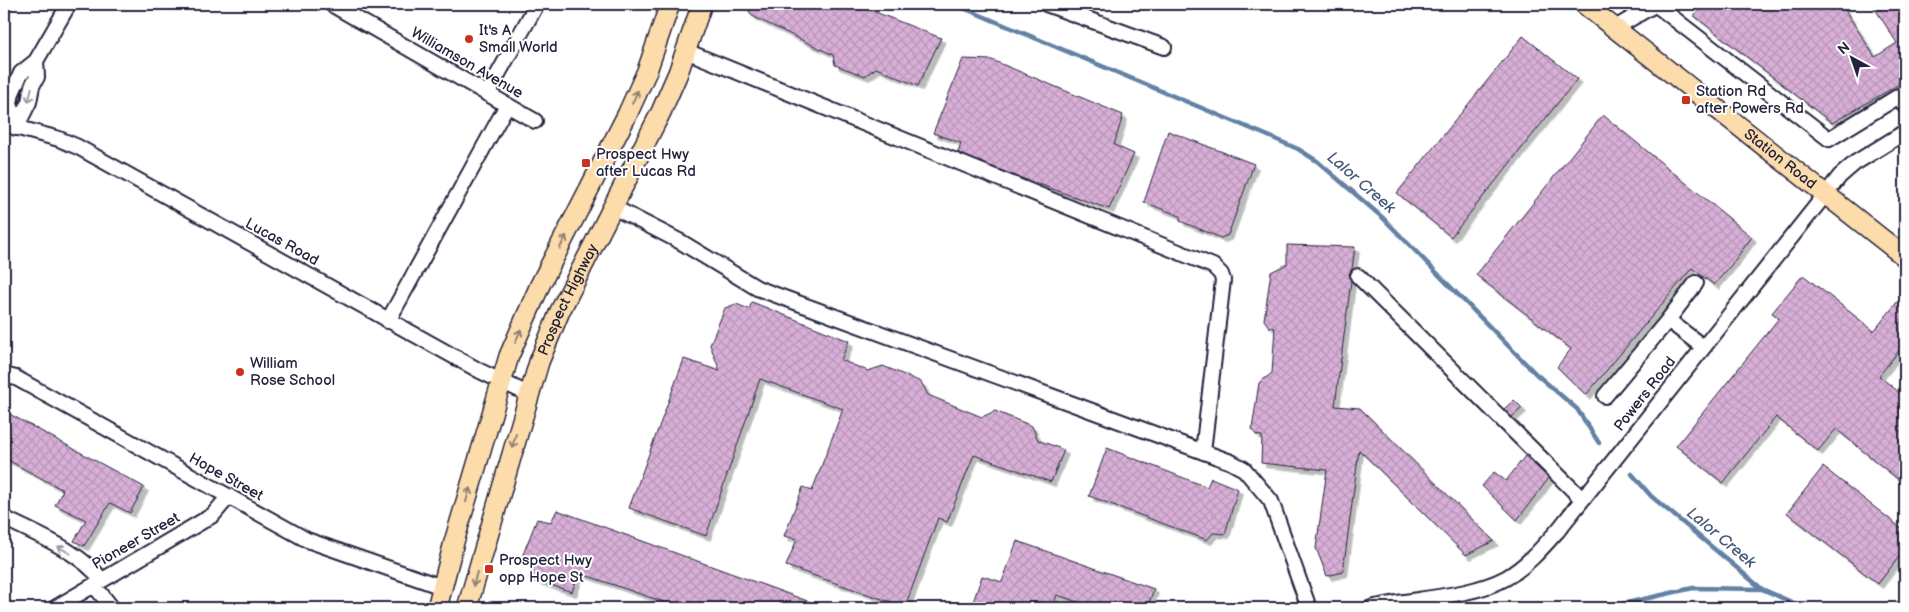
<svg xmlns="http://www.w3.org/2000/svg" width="1909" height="612" viewBox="0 0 1909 612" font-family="'Balsamiq Sans',sans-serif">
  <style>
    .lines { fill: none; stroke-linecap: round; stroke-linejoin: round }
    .stream { stroke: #6381a5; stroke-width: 4.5 }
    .building { fill: url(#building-cross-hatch); stroke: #22223b; filter: url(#shadow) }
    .minor-casing { stroke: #22223b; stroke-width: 18 }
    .major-casing { stroke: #22223b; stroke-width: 22 }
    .minor { stroke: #fff; stroke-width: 14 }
    .major { stroke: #fddcac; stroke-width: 19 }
    .oneway { stroke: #9c9ca7 }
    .oneway2 { stroke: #907f74 }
    .poi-dot { fill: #c8321e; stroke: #fff; stroke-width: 2 }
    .labels { text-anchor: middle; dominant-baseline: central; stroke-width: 4; stroke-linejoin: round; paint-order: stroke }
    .poi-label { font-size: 15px; fill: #22223b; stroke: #fff; text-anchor: start }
    .street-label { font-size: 15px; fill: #22223b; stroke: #fff }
    .water-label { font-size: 16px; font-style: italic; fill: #485a79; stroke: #fff }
  </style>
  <defs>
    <pattern id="building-cross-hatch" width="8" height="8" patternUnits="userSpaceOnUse" patternTransform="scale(1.25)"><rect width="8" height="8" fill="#d8afd6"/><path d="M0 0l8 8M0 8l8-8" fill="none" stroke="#b996b9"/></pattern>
    <filter id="shadow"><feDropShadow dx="4.5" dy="4.5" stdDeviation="0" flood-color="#0004"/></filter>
  </defs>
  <rect width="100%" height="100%" fill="#fff"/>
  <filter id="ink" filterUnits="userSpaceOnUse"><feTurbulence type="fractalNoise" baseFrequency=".02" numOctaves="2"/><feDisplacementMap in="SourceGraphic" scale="10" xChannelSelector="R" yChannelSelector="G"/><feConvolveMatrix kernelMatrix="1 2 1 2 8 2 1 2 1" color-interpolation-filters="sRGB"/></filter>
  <g filter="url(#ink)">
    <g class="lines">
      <path class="stream" d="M954,4l312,131 32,14 19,12 66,57 153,156 41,35 22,34
        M1632,474l19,22 111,93 43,19
        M1604,608l89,-20 69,1"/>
    </g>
    <path class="building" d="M745,4h110l86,34 -23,48 -42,-18 -11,8 -30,-11 -2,-10 -81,-39z
      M1711,4h130l34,53 22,-14 -25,-39h33v77l-73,42 -139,-108z
      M1523,36l54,43 -126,158 -54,-44z
      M963,59l29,1 131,55 -9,30 20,9 -25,55 -99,-35 -52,-21 3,-10 -28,-10z
      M1603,115l149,122 -20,27 -18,21 -22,-17 -106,127 -29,-28 14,-18 -95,-74z
      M1168,131l86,33 -26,71 -7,3 -41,-17v-5l-36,-14z
      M1287,245l68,2 -3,22 -3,5 2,7 -16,125 25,2 134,133 -28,14 -107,-105 -16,122 -16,4 -11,-28 11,-78 -66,-7 1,-27 -6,-1 -4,-6 7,-46 13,-10 3,-45 -6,-1 -5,-7 7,-48 16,-8z
      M1803,275l71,56 24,-30 7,6v36l-26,33 26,21v88l-69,-56 -18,22 -42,-34 -53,66 -47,-37 103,-128 -7,-5z
      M752,302l97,39 -8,19 27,11 15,-5 38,16 7,13 54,22 13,-6 37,15 6,14 26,10 -13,32 -77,-27 -27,67 -9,-4 -33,89 -119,-41 11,-27 -13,-3 19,-49 9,4 31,-82 -83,-30 -54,157 -77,-28 55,-149 36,12 -10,-26 15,-37 11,-4 13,5z
      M1514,400l8,8 -10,9 -8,-8z
      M4,411l140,76 -14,26 -20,-10 -26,43 -10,-5 12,-21 -31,-15 8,-15 -59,-32z
      M1107,448l100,39 4,-9 27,11 -13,45 -12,-1 -6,7 -118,-44z
      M1525,456l24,22 -32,42 -35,-34 12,-14 12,9z
      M1823,467l82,64v18l-27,35 -91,-71z
      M557,510l267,97v1h-143l-102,-35 -7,19 -43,-14 6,-14 -13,-7 15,-38 14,3z
      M1017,541l137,48 -7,19h-51l-39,-13 -5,13h-81l11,-32 20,6z"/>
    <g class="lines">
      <g class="minor-casing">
        <path id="minor" d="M331,4l204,117
          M1046,4l118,43
          M1655,4l174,135 70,-43 6,10
          M1615,28l41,-24
          M686,51l527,215 8,8 2,6 -20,172
          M487,94l50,-90
          M4,124l55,15 19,8 402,224 48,23
          M16,128l-6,-25 2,-10 9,-20 15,-12 33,-57
          M16,128l13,-26 3,-16 5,-9 -1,-16
          M613,207l68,35 76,46 474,174 13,7 27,32 38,107
          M1358,276l224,223
          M1696,283l-28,37 35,27
          M388,321l119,-216
          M4,375l12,3 291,162 135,47
          M1605,396l63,-76
          M4,518c33,17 74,32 98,62
          M94,585l18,23
          M55,608l158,-93 16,-19
          M1371,608c41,-10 98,-10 135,-30 21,-12 37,-31 53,-49l281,-353 15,-13 50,-31"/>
      </g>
      <g class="major-casing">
        <g id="major">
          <path id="s1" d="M1584,4l321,253"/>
          <path d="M437,608l17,-66 55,-186 31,-71 87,-170 20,-44 23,-67"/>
          <path id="s2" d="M467,608l72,-246 21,-51 101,-199 17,-39 24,-69"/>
        </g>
      </g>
      <use href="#minor" class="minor"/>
      <use href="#major" class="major"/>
    </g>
    <defs><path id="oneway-shaft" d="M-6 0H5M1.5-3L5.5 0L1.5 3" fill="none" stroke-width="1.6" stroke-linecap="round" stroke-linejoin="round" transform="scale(1.25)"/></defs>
    <g class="oneway">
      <use href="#oneway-shaft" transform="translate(30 95) rotate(103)"/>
      <use href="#oneway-shaft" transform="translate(64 550) rotate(-150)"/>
    </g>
    <g class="oneway2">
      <use href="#oneway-shaft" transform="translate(635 97) rotate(-66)"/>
      <use href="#oneway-shaft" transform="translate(563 242) rotate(-63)"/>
      <use href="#oneway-shaft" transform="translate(518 336) rotate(-66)"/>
      <use href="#oneway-shaft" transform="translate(514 441) rotate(106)"/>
      <use href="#oneway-shaft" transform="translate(468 495) rotate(-74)"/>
      <use href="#oneway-shaft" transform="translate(475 579) rotate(105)"/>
    </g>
  </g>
  <g class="poi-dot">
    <circle cx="469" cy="39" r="5"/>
    <rect x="1681" y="95" width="10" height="10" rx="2.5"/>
    <rect x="581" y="158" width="10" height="10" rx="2.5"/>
    <circle cx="240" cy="372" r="5"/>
    <rect x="484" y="564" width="10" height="10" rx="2.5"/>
  </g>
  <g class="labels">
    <g class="poi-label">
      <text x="479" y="30">It's A<tspan x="479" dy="17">Small World</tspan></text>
      <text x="1696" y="91">Station Rd<tspan x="1696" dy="17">after Powers Rd</tspan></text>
      <text x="596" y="154">Prospect Hwy<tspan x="596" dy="17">after Lucas Rd</tspan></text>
      <text x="250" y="363">William<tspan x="250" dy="17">Rose School</tspan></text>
      <text x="499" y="560">Prospect Hwy<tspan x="499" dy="17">opp Hope St</tspan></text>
    </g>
    <g class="street-label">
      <text transform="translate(467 63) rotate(30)">Williamson Avenue</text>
      <text stroke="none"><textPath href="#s1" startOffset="250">Station Road</textPath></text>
      <text transform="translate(282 242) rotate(29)">Lucas Road</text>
      <text stroke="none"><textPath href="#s2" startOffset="325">Prospect Highway</textPath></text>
      <text transform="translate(1645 394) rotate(-52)">Powers Road</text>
      <text transform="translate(226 477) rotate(29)">Hope Street</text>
      <text transform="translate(136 541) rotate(-30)">Pioneer Street</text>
    </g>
    <g class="water-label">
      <text transform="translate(1361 183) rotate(41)">Lalor Creek</text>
      <text transform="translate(1721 538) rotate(40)">Lalor Creek</text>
    </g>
  </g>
  <rect width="1909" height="612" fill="none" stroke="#fff" stroke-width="20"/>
  <rect x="10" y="10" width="1889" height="592" fill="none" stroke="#22223b" stroke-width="2" filter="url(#ink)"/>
  <g transform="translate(1852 58) rotate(320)" stroke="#ffffff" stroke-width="4" paint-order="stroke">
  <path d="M0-4L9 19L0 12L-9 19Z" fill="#22223b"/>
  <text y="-8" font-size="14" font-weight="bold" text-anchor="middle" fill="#22223b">N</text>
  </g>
</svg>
